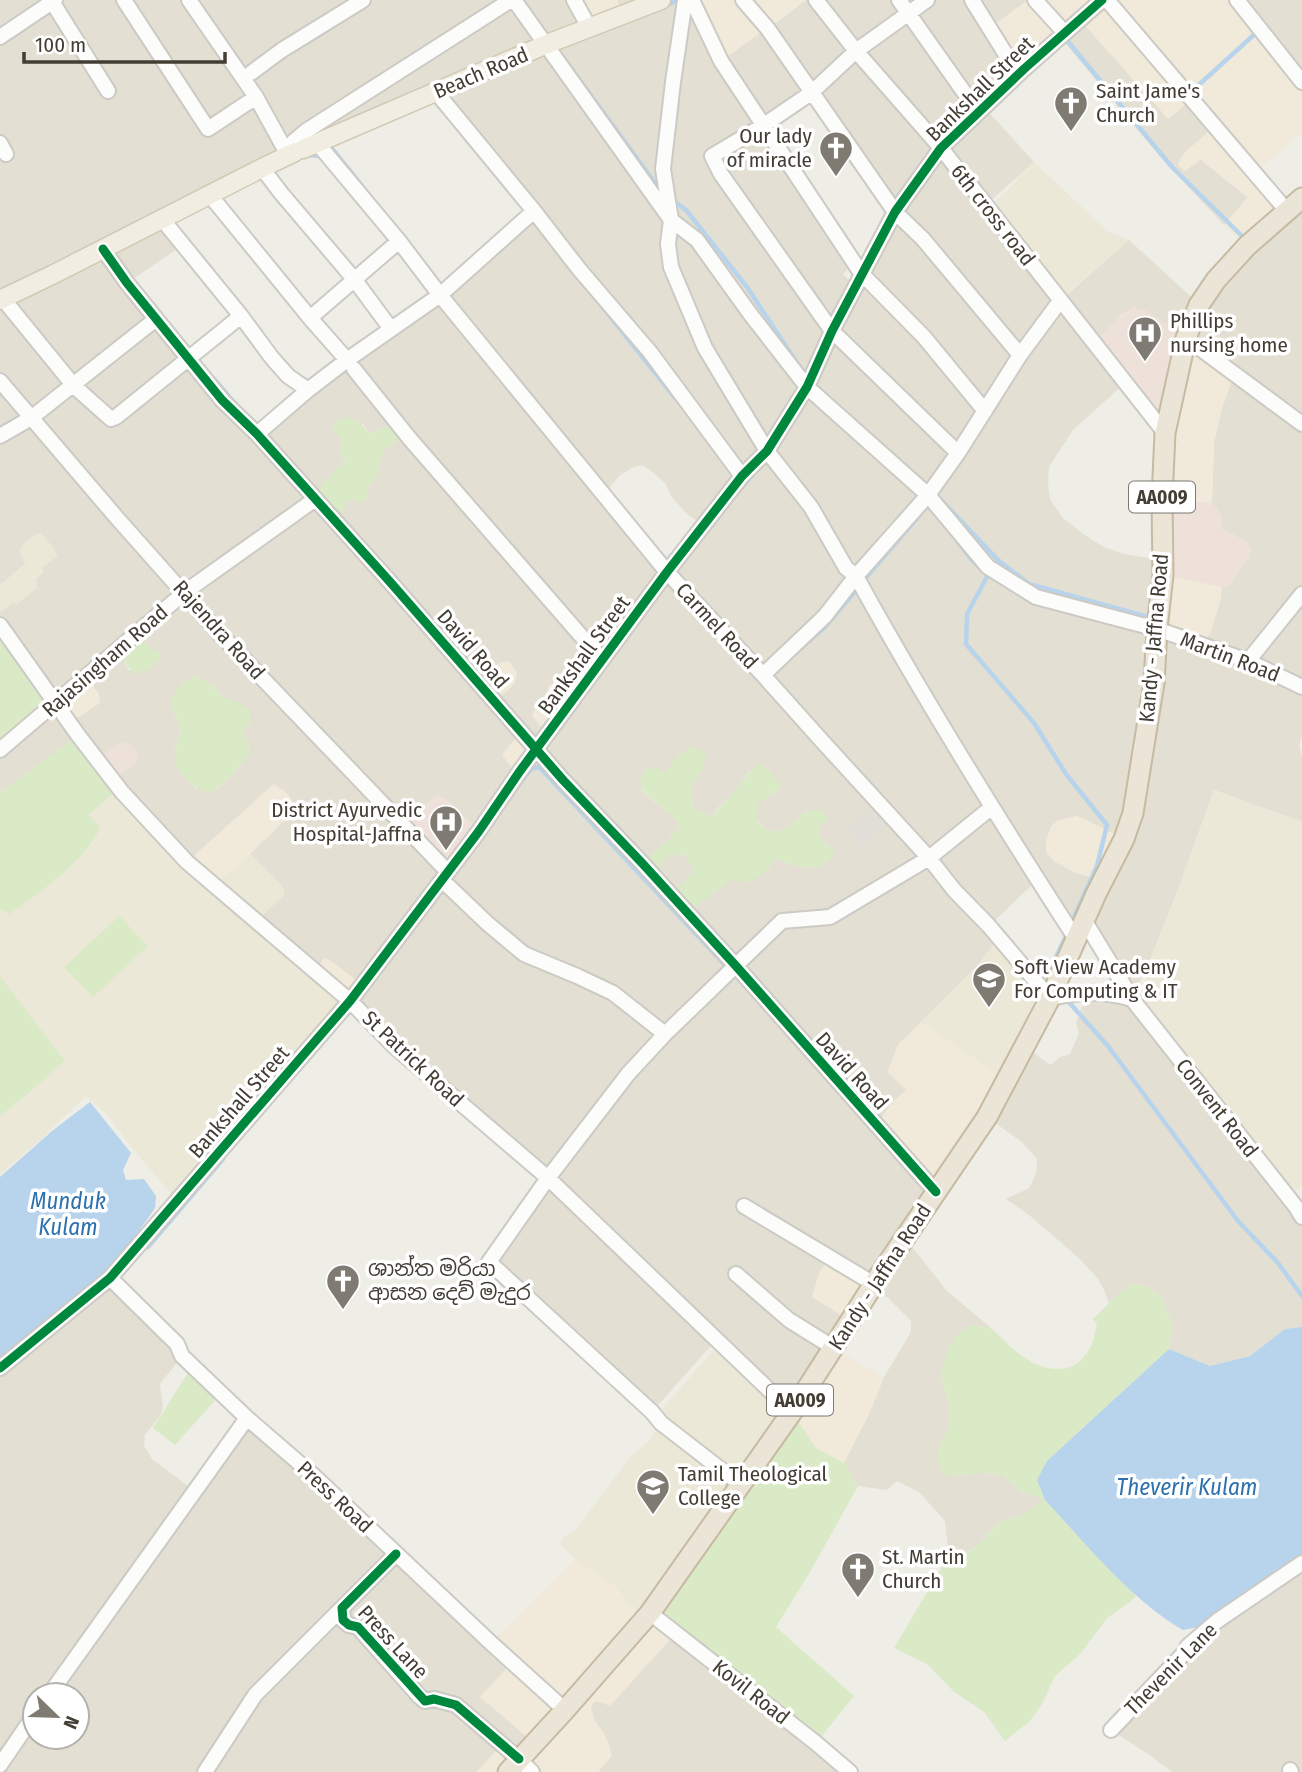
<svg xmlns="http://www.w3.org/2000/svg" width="1302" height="1772" viewBox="0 0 1302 1772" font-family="'Fira Sans Condensed','Noto Sans Sinhala',sans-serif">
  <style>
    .residential { fill: #e3dfd3; fill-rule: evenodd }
    .commercial { fill: #f1e9d9 }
    .industrial { fill: #e1ded7 }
    .education { fill: #ece8d8 }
    .medical { fill: #eee1da }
    .green { fill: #dae9c6 }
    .water { fill: #b7d4ec }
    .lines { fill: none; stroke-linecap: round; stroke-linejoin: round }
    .stream { stroke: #b7d4ec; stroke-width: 4.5 }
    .minor-casing { stroke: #cccac4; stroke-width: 18 }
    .major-casing { stroke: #d0cab4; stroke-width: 21 }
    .highway-casing { stroke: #c6bba2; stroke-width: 23 }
    .minor { stroke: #fcfcfb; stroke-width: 14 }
    .major { stroke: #f1ede2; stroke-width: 18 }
    .highway { stroke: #ebe5d8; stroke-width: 19 }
    .cycleway-casing { stroke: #fff; stroke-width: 13 }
    .cycleway { stroke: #00873e; stroke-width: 9 }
    .labels { text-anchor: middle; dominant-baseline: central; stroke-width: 7; stroke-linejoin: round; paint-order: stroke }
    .shield { fill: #fff; stroke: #7b7871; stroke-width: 2 }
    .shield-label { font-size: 19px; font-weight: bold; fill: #433e34 }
    .street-label { font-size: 21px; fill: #433e34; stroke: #fff }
    .poi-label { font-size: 21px; fill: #433e34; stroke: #fff; text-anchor: start }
    .water-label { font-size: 23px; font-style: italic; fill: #2e71ae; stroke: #fff }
  </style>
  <rect width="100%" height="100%" fill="#eeede6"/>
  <path class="residential" d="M0,0h574l48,16 -5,-16h75l76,29 38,-29h222l-38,28 28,46 -77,74 47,55 -39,-58 36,-37 49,54 -48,43 75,95 68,-60 70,64 103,-106v538l-3,9 3,12v65l-88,-32 -38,105 -24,60 -20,44 165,208 5,-5v125l-17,2 -35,27 -40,10 -41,-17 3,-26 -10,-24 -15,-13 -18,-2 -20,20 -5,-14 -6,-11 -18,-20 -51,-44 -23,-16 23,-11 7,-14 1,-15 -15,-17 -35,-25 38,-71 25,19 10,-8 10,-3 9,-21 -3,-11 4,-8 1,-6 12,-16 37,7 -46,-78 -8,18 -39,-59 -48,46 9,13 -21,27 -79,79 9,44 -17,16 -13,21 59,66 -31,46 42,53 43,36 -22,-1 -27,51 9,29 -1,21 -11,23 42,23 21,1 21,18 23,8 -22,15 -24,7 -20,23 -19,11 -11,1 -4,-36 -26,-29 -22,-11 -10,9 -29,-4 -14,-23 26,-51 14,-35 27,-45v-11l-37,-37 -82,128 -76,-72 -64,72 -163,-150 59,-84 -198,-177 11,-14 -10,-11 -10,-6 -22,-4 -63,-46 27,-33 -33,-33 41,-40 -17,-30 -87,78 -65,-70 -10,-44 -15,12 -97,32v-180l14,-10 2,2 10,-41 -23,20 -3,1zM436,92l98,119 -277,223 -130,-151 56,-38 -20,-26 125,-64zM811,93l84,119 -41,73 -11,-11 11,-12 -90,-137zM1147,311l87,64 -12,33 -8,35 -2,60 7,9 3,9 -1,8 17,8 -9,49 -7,1 -2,15 -10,31 -7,12 -41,-85 -38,-6 -20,-7 -21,-13 -21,-17 -12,-18 -2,-14 1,-18 24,-37 52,-47 -31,-40 29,-30zM393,419l13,16 -23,16 -4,12 -1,11 -11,14 -12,11 -5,1 -3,3 -25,-18 23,-26 -5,-7 2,-10 -2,-6 23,-12 5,7 5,3 12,-7zM642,465l12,8 12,11 5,12 14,16 18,14 -37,45 -62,-77 16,-19 12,-7zM138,633l10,13 12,7 -1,7 -12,11 -19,-1 -3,-8v-8zM213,685l8,10 12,7 18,19 -9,13 6,9 1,11 -10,13 -22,23 -22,-2 -17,-20 -3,-7v-12l6,-21 -7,-13zM649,766l17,7 38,-6 -13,19 2,23 17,7 22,-22 18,-23 32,16 -25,17v16l9,10 15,2 28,-22 14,13 -6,10 7,9 10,10 -42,13 -16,-6 -13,15 -30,5 -50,5 11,-15 -9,-13 -13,-2 -30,9 19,-16 19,-20 -5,-8 -34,-29zM1076,816l10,4 38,19 -73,-13 8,-6z
    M1237,0h65v82z
    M1080,20l112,79 23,27 -21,40 6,-7 48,39 -24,27 -62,-66 -102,-122z
    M110,1278l72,78 -22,28 3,25 -3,7 -15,19 -1,11 8,13 41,31 54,-72 265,245 -32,34 54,46 -26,29h-508v-404zM35,1695h42v42h-42z
    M1302,1563v209h-130l-21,-16 -40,-26 74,-78z
    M674,1635l176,137h-252l13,-16 -2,-11 -6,-13 -9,-12 -3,-13 2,-4 4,-2 13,4z"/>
  <path class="commercial" d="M574,0h43l6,16 -34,11z
    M692,0h114l-85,61z
    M1028,0h209l65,82v54l-2,-2 -45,39 32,38 -40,35 -23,-21 24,-28 -48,-38 -14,12 -8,-5 1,-5 6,-9 29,-25 -22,-27 -24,19 -88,-99 -62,54 -28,-46z
    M1186,338l48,37 -12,33 -8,35 -2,60 -50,-4z
    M1163,575l59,12 -2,15 -10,31 -7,12 -46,-16z
    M504,661l6,1 7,11 -2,9 -6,8 -15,10 -17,-19 20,-17z
    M87,676l12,18 1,9 -31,21 -14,-20z
    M556,680l14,1 11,7 -33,47 -16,-19 4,-11 9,-9 4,-10z
    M523,734l14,15 -17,22 -8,-3 -10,-13 10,-13z
    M274,784l12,8 7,10 -2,12 -76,72 -28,-24z
    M1076,816l48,23 -20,42 -28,-8 -21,-11 -9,-10v-11l5,-15 8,-6z
    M324,958l7,3 20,15 7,8 -8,17 -31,-35z
    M921,1022l85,58 -70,112 -59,-67 13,-20 17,-15 -20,-18 11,-27z
    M832,1257l42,27 -23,38 -39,-25 6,-21 6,-11z
    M834,1348l50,29 -14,35 -26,51 -28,-15 -24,-36z
    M575,1559l40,27 12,17 23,10 24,22 -64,71 -13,-5 -4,2 -2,4 3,13 9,12 6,13 3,11 -14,16h-90l26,-29 -54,-46 32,-34 -21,-20z
    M500,1747l16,13 -14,12h-26z"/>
  <path class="industrial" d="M874,804l16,20 -28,23 -14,-19z"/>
  <path class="education" d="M1034,162l73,69 22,9 -65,56 -73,-89z
    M41,533l11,13 6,10 -16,12 1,5 -7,6 1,9 -21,17 -2,-3 -14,10v-28l3,-1 23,-19 -7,-13 6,-9 10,-7z
    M1214,790l88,32v365l-3,3 -11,-4 -146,-188 10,-43 24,-60z
    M115,793l100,92 35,-31 33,33 2,8 -28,25 93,81 -173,200 -49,-58 -20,-27 -22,-20 -48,46 -38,32v-58l24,-19 41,-36 -65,-85v-67l10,5 50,-40 24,-22 10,-11 -5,-26z
    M998,939l52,59 -44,82 -85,-58 56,-56z
    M716,1347l55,53 4,19 -35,56 -81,-62z
    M661,1423l80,62 -91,128 -14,-3 -9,-7 -4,-7 -8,-10 -40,-27 -15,-15 3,-6 12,-7 57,-76 18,-15z"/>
  <path class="medical" d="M1133,307l14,4 39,27 -21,95 -71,-90 18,-20z
    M1162,499l50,4 7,9 3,9 -1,8 25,12 5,8 -2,9 -20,28 -7,1 -59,-12z
    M120,742h6l8,6 4,7 -3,9 -23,16 -15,-20z
    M437,795l10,5 32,31 -31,41 -45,-46 14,-17z"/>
  <path class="green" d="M345,417c16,1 16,11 28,17l12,-7 8,-8 14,16 -24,16 -4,12 -1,11 -11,14 2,8 -3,5 -7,2 -4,-4c-7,1 -9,5 -11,11l-15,5 -15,-15 8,-15 23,-26 -5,-7 2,-10 -2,-6 -8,-5 3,-9z
    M0,625l55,79 -55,46z
    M138,632l10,14 12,7 -1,7 -12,11h-6l-6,4c-7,-6 -10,-11 -10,-21l-6,-5z
    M195,676l18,9 8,10 29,14 1,12 -9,13 6,9 1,11c-7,9 -24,31 -34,36 -14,8 -37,-16 -40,-29 -2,-12 4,-22 6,-33l-7,-13 -4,-14 13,-19z
    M78,735l36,58 -25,22 11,13c-14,33 -62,65 -90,86l-10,-5v-117z
    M692,746l14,8 -2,13 -13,19 2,23 17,7c20,-15 31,-38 50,-53l8,5 14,19 -25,17v17l9,9 15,2 28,-22h12l8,9 -6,4 -6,10 7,9 11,10c-13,25 -38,14 -59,7l-13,15 -16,9 -15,-4 -45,34 -20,-22 16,-7 11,-15 -9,-13 -14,-2 -19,21 -10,-12 19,-16 19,-20 -5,-8 -33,-29 -2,-12 9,-12 17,6 12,-17z
    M119,916l29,30 -55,51 -29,-30z
    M0,976l65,85 -41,36 -24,19z
    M1129,1284l18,2 15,13 10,24 -3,26 -122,112 -2,39 91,96 -6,6 -23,16 -26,35 -26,23 -13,28 -12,17 -25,20 -21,-29 -31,-21 -26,-27 -33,-16 54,-91 13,-1 18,-11 20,-23 24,-7 21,-15 -22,-8 -21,-18 -21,-1 -24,3 -14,-2 -4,-13v-11l11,-23 1,-21 -9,-29 4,-22 11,-20 12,-9 22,1c10,9 21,21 32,29 25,17 54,21 69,-10 3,-7 4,-15 6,-21l-4,-6z
    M189,1371l29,26 -43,48 -22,-17z
    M792,1412l24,36 28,15 14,23 -48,86 -34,55 78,69 -38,47 -166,-130z"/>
  <path class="water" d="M90,1102l41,51 -8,17 3,10 18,-1 12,17 -1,12 -46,66 -109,88v-185l52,-46z
    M1302,1327v231l-103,69 -16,3c-52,-30 -97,-86 -138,-130l-8,-20 10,-19 122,-112 41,17 40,-10 35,-27z"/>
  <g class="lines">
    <path class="stream" d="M663,7l15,-7
      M1065,38l107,129 74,73
      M565,60l96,131
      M1191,92l66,-60
      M330,146l32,40
      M305,155l16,1 2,2
      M671,199l15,11 61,77 54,82
      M601,305l75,94
      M214,379l24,28
      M737,493l17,-20
      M942,501l56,59 -10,15 -21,39 -1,30 68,79 32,51 41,51 -10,41 -26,58
      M958,542l13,17 11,11
      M998,560l31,24 119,33
      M863,581l56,-65
      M801,648l24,-21 33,-39
      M518,786l13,-17 8,-2 185,197
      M1052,972l3,-13 13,-27
      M1066,999l42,47 130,175 40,42 24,33
      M148,1247l75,-88"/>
    <g class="minor-casing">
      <path id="minor" d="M51,0l57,91
        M124,0l84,129 48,-32
        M189,0l67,97 32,58
        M514,0l157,220 26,20 54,75 56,72 121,108 60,72 48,30 121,32 91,32 54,26
        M574,0l15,27
        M685,0l-12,82 -10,87 8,51 -3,24 3,23 34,81 62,103 44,56 35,61 10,8c68,124 143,244 220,363
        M692,0l29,61 140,212 63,64 61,74
        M743,0l25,29 127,183 28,27 97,116
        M816,0l40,51 85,97 224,285
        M899,0l79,112
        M927,0l-71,51 -45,42 -47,32 -52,31 9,18 111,157 126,122
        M972,0l46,74
        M1035,0l30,33
        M1107,0l180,211
        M1237,0l65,82
        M0,37l55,-37
        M251,73l31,-23 81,-50
        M436,92l98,119 45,58 71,83 92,124
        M0,143l6,11
        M318,144l81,97 41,54 227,277 96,103 59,66 107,117 25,32 35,36 61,72c32,-6 50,-8 82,1
        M288,155l5,-13 13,-11 205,-131
        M262,168l19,25 73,86 37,50
        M209,194l101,124 37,42
        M162,219l79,97 31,42 16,18 20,14
        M103,249l24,34 95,117 35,34 134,149 172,197 79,83 94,103 200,226
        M8,305l66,81 37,33 5,-2 125,-101
        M310,318l89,-77
        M1186,338l116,86
        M354,369l56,70 192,221
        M0,381l117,137 102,115 229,239
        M257,434l51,-44 39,-30 93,-65 94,-84
        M0,436l31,-18 125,-99
        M0,625l78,110 44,57 65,70 163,139 45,46 153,131 244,234
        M1248,661l54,-67
        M763,675l62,-59 31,-40 72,-81 30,-42 62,-98 40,-54
        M0,750l185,-158 129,-92
        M442,880l45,43 37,31 53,22 36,17 52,41
        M1084,920l48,79 164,208 6,10
        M744,1206l130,78
        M736,1274l53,46 45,28
        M110,1278l67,66 5,12 65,62 66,57 178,168 74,67
        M0,1368l110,-90 240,-277 129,-170 41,-60 147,-199 75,-96 25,-25 40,-64 25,-56 63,-119 46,-64 83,-79 78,-69
        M741,1485l-80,-62 -9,-11 -163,-150 59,-84 80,-104 37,-40 117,-113 48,-4 99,-59 63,-51
        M342,1608l1,12 6,5 9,2 61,69 6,5 9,-2 22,6 63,54 13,13
        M650,1613l166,130 34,29
        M49,1695l198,-277
        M1111,1730l74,-78 3,-6 29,-25 85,-58
        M0,1765l35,-51
        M1290,1770l1,2
        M205,1772l50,-77 141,-141"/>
    </g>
    <g class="major-casing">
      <path id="major" d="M303,149l244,-105 114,-44
        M0,300l54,-26 208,-106 33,-16"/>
    </g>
    <g class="highway-casing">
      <path id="highway" d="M1057,982l39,-88 28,-55 9,-26 21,-130 3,-54 6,-54 -1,-76 3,-66 21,-95 13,-33 17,-25 31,-34 55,-48
        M508,1772l57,-62 85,-97 142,-201 85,-133 110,-162 63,-119"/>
    </g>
    <use href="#minor" class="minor"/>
    <use href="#major" class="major"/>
    <use href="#highway" class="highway"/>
    <g class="cycleway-casing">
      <path id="cycleway" d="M103,249l24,34 95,117 35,34 134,149 172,197 79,83 94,103 200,226
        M0,1368l110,-90 240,-277 129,-170 41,-60 147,-199 75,-96 25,-25 40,-64 25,-56 63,-119 46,-64 83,-79 78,-69
        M396,1554l-54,54 1,12 6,5 9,2 67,74 9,-2 22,6 63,54"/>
    </g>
    <use href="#cycleway" class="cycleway"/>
  </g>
  <defs>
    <g id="church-pin" transform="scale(1.75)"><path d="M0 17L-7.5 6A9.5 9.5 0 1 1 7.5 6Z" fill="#7f7b72" stroke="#fff"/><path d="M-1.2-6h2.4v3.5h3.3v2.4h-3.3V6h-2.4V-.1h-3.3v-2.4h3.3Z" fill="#fff"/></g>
    <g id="hospital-pin" transform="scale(1.75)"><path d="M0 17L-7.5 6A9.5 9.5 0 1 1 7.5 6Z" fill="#7f7b72" stroke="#fff"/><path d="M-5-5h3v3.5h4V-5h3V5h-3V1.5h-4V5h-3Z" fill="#fff"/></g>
    <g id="university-pin" transform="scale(1.75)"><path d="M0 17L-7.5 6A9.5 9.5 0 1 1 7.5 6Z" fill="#7f7b72" stroke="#fff"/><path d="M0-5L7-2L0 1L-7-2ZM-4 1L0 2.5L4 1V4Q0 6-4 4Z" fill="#fff"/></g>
  </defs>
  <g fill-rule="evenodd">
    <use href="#church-pin" x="1071" y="103"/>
    <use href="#church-pin" x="836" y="148"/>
    <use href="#hospital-pin" x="1145" y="333"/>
    <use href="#hospital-pin" x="446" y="822"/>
    <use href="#university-pin" x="989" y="979"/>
    <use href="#church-pin" x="343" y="1281"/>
    <use href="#university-pin" x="653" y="1486"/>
    <use href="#church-pin" x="858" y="1569"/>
  </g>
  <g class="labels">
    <g class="shield">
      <rect x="1129" y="481.5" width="66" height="31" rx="5"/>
      <rect x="767" y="1384.5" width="66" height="31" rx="5"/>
    </g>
    <g class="shield-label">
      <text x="1162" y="497">AA009</text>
      <text x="800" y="1400">AA009</text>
    </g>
    <g class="street-label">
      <text transform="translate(481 73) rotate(-23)">Beach Road</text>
      <text transform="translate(980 89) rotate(-44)">Bankshall Street</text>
      <text transform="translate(993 215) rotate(52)">6th cross road</text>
      <text transform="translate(717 626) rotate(47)">Carmel Road</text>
      <text transform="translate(219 630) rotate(48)">Rajendra Road</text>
      <text transform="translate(1154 638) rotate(-85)">Kandy - Jaffna Road</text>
      <text transform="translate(473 649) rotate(49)">David Road</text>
      <text transform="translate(584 655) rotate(-54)">Bankshall Street</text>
      <text transform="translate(1230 657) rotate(21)">Martin Road</text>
      <text transform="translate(105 661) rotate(-41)">Rajasingham Road</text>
      <text transform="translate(413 1059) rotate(43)">St Patrick Road</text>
      <text transform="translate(852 1071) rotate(48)">David Road</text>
      <text transform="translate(239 1102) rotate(-49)">Bankshall Street</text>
      <text transform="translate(1217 1108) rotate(52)">Convent Road</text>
      <text transform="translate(880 1277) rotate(-57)">Kandy - Jaffna Road</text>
      <text transform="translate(335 1497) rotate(43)">Press Road</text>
      <text transform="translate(393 1642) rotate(47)">Press Lane</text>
      <text transform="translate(1171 1669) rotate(-45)">Thevenir Lane</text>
      <text transform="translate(751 1692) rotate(38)">Kovil Road</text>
    </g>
    <g class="poi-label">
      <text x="1096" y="91">Saint Jame's<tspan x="1096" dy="24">Church</tspan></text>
      <text x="812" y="136" text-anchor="end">Our lady<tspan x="812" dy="24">of miracle</tspan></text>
      <text x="1170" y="321">Phillips<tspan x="1170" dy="24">nursing home</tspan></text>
      <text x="422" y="810" text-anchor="end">District Ayurvedic<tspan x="422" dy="24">Hospital-Jaffna</tspan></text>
      <text x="1014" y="967">Soft View Academy<tspan x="1014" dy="24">For Computing &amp; IT</tspan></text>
      <text x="368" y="1269">ශාන්ත මරියා<tspan x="368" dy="24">ආසන දෙව් මැදුර</tspan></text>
      <text x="678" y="1474">Tamil Theological<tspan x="678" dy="24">College</tspan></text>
      <text x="882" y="1557">St. Martin<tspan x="882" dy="24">Church</tspan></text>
    </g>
    <g class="water-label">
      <text x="68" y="1201">Munduk<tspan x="68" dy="26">Kulam</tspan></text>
      <text x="1187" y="1487">Theverir Kulam</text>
    </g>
  </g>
  <g transform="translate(56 1716) rotate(113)"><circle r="33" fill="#ffffff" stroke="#b4b2ae" stroke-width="2"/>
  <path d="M0-5L12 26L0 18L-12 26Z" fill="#7f7b72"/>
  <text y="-10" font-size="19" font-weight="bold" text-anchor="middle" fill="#433e34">N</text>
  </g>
  <path d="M24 52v10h201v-10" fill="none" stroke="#433e34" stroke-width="3.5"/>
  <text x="35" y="52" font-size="21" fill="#433e34" stroke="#ffffff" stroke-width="5" paint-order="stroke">100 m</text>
</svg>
